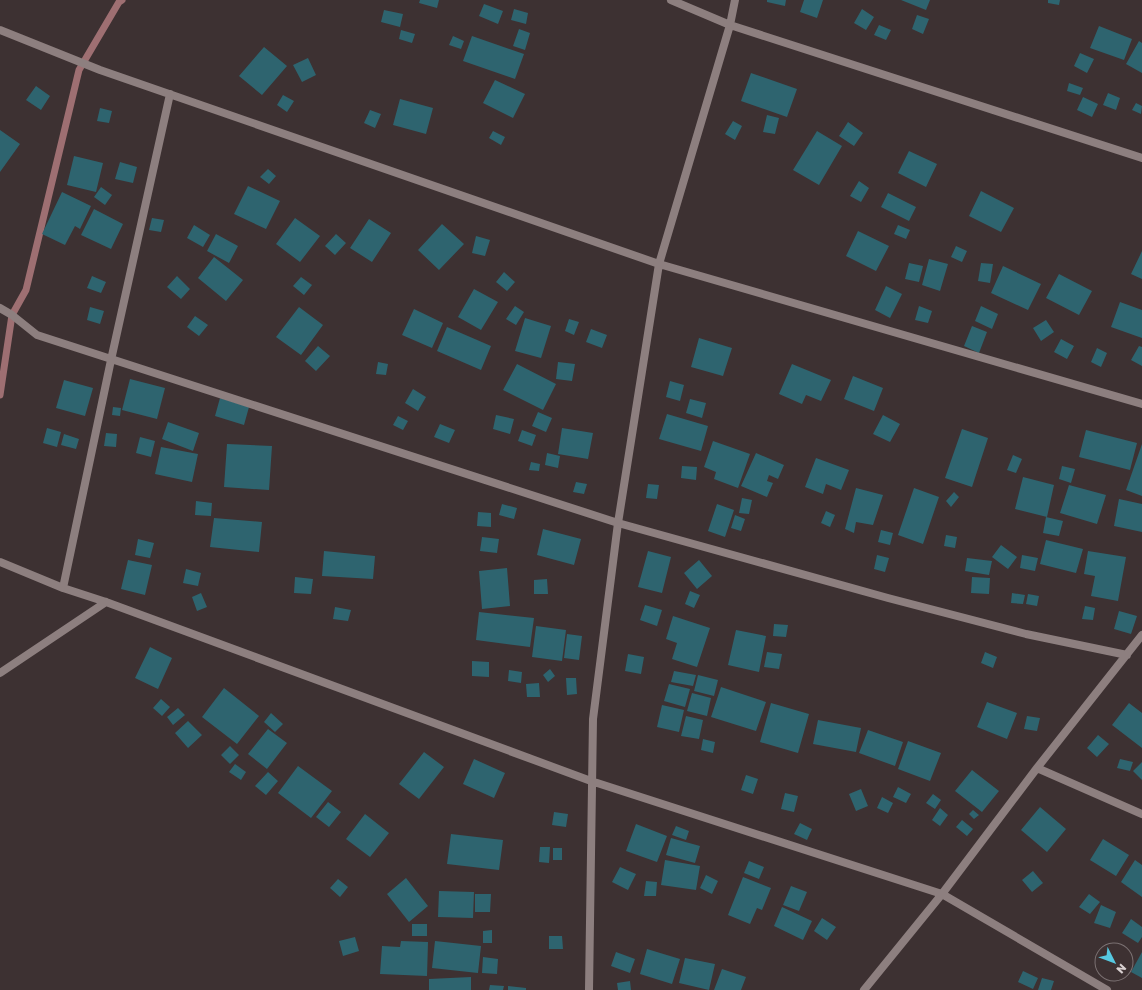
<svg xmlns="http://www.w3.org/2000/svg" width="1142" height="990" viewBox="0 0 1142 990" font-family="'Golos Text',sans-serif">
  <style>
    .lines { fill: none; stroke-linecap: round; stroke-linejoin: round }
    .stream { stroke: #9e6f72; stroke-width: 7 }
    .building { fill: #2e646f }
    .minor { stroke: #8d7f7f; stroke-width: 8 }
  </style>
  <rect width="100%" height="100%" fill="#3d3132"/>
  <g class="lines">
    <path class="stream" d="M0,395l12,-80 14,-25 53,-220 40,-68 3,-2"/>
  </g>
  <path class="building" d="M420,0h19l-2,8 -18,-5z
    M767,0h19l-1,6 -18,-4z
    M804,0h19l-6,18 -17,-6z
    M901,0h29l-4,10z
    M1048,0h12l-1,5 -11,-2z
    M484,4l19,7 -5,13 -19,-8z
    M514,9l14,4 -2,11 -15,-4z
    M862,9l12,8 -8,13 -12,-7z
    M384,10l19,4 -3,13 -19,-5z
    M917,15l12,4 -6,15 -11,-5z
    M879,25l12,5 -5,10 -12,-5z
    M1099,26l33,13 -8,21 -34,-12z
    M519,29l11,4 -5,17 -12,-4z
    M401,30l14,4 -3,9 -13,-4z
    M453,36l11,5 -3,8 -12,-4z
    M472,36l52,18 -9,25 -52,-18z
    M1139,41l3,2v30l-16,-9z
    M264,47l23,19 -25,29 -23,-19z
    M1080,53l14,6 -7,14 -13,-7z
    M308,58l8,17 -14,7 -9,-17z
    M751,73l46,16 -10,28 -46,-16z
    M495,80l30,14 -12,24 -30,-15z
    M1069,83l14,5 -3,7 -13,-4z
    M36,86l14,10 -9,14 -15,-10z
    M1108,93l12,5 -4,12 -13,-5z
    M283,95l11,6 -7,11 -10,-7z
    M1083,97l15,7 -6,13 -15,-7z
    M400,99l33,9 -7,26 -33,-9z
    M1136,103l6,3 -1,8 -9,-4z
    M100,108l12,3 -3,12 -12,-2z
    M370,110l11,4 -6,14 -11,-5z
    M767,115l12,3 -4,16 -12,-2z
    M733,121l9,5 -7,14 -10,-6z
    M848,122l15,11 -9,13 -15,-10z
    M0,130l20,14 -20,28z
    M493,131l12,6 -4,8 -12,-7z
    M817,131l25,15 -23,39 -26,-15z
    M909,151l28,13 -11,23 -28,-14z
    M74,156l29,7 -7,29 -29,-7z
    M120,162l17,5 -4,16 -18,-4z
    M268,169l8,7 -7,8 -9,-7z
    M859,181l10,7 -8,14 -11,-6z
    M248,186l32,15 -14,28 -32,-15z
    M101,187l11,8 -7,10 -11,-8z
    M981,191l33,17 -13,24 -32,-16z
    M62,192l29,14 -11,23 -5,-3 -10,19 -23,-11z
    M888,193l28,14 -7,14 -28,-14z
    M94,209l29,15 -12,25 -30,-14z
    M152,218l12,2 -3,12 -12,-2z
    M295,218l25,18 -20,26 -24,-18z
    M369,219l22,14 -19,29 -22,-14z
    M442,224l22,20 -25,26 -21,-20z
    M194,225l16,10 -7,12 -16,-9z
    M898,225l12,5 -4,9 -12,-5z
    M858,231l31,15 -13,25 -30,-15z
    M216,234l22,12 -9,17 -22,-12z
    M336,234l10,9 -11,12 -10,-9z
    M476,236l14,4 -5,16 -13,-3z
    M956,246l11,5 -5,11 -11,-5z
    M1142,251v28l-11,-5z
    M214,257l29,23 -17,21 -28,-23z
    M929,259l19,5 -8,27 -18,-6z
    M909,263l14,3 -4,16 -14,-3z
    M981,263l12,1 -3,19 -12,-2z
    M1003,266l38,18 -13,26 -37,-17z
    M504,272l11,10 -8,9 -11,-9z
    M1059,274l33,17 -13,24 -33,-17z
    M92,276l14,6 -5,11 -14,-5z
    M177,276l13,13 -9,10 -14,-12z
    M301,277l11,8 -8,10 -11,-9z
    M886,286l16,8 -12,24 -15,-8z
    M474,289l24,13 -17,28 -23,-13z
    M1120,302l22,8v28l-31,-11z
    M515,306l9,6 -8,13 -10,-6z
    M919,306l13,5 -4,12 -13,-3z
    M981,306l17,8 -6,15 -17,-8z
    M90,307l14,4 -4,13 -13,-4z
    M299,307l24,18 -22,30 -25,-18z
    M414,309l29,14 -11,25 -30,-13z
    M195,316l13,9 -9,11 -12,-9z
    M525,318l26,8 -10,32 -26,-7z
    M569,319l10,3 -5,13 -9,-4z
    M1046,320l8,12 -13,9 -8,-13z
    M972,326l15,6 -8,21 -15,-7z
    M447,327l44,19 -10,24 -44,-19z
    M591,329l16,6 -5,13 -16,-6z
    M699,338l33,10 -9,28 -32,-9z
    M1061,339l13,7 -7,13 -13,-7z
    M318,346l12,10 -14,15 -11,-10z
    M1139,346l3,1v19l-11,-6z
    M1097,348l10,5 -6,14 -10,-5z
    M378,362l10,2 -2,11 -10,-1z
    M558,362l17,2 -3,17 -16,-2z
    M517,364l39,20 -13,26 -40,-20z
    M792,364l39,16 -10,21 -15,-6 -4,9 -23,-10z
    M853,376l30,12 -9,23 -30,-12z
    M130,379l35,9 -8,31 -35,-9z
    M64,380l29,8 -8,28 -29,-8z
    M670,381l14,4 -4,16 -14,-4z
    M413,389l13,8 -8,14 -13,-8z
    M220,398l29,9 -5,18 -29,-9z
    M690,399l16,4 -4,15 -16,-5z
    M113,407l8,1 -1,8 -8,-1z
    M538,412l14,6 -6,14 -14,-6z
    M667,414l41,12 -7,25 -42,-12z
    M496,415l18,4 -4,15 -17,-5z
    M883,415l17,9 -10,18 -17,-8z
    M398,416l10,5 -5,9 -10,-5z
    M168,422l31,11 -6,18 -31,-12z
    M440,424l15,6 -6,13 -15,-6z
    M47,428l14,4 -4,15 -14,-4z
    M562,428l31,5 -5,26 -30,-5z
    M962,429l26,9 -16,49 -27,-9z
    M522,430l14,5 -4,11 -14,-5z
    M1086,430l51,13 -7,27 -51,-13z
    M106,433l11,1 -1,13 -12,-1z
    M64,434l15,5 -3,10 -15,-4z
    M140,437l15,4 -4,16 -15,-4z
    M713,441l37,13 -12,34 -24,-9 2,-7 -12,-5z
    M227,444l45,2 -3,44 -45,-3z
    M1142,444v52l-16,-6z
    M161,447l37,7 -6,28 -37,-8z
    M547,453l13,3 -2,12 -13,-3z
    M756,453l28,12 -6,14 -9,-4 -2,6 6,2 -6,14 -26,-11z
    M1013,455l9,4 -6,14 -9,-3z
    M816,458l33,12 -8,20 -15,-6 -3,10 -18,-7z
    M531,462l9,2 -1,7 -10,-1z
    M682,466l15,1 -1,13 -15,-2z
    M1062,466l13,3 -4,14 -12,-4z
    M1023,477l31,8 -7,32 -32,-8z
    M576,482l11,2 -3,10 -11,-2z
    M648,484l11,1 -2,14 -11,-1z
    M1069,485l37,10 -9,29 -37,-11z
    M856,488l27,7 -10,30 -17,-3 -2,11 -9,-4z
    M914,488l25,9 -16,47 -25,-9z
    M954,492l5,5 -8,10 -5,-6z
    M742,498l10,2 -3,14 -10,-1z
    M1119,499l23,5v28l-28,-6z
    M196,501l16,2 -1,13 -16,-1z
    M502,504l15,4 -3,11 -15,-4z
    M717,504l17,6 -9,27 -17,-6z
    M826,511l9,4 -5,12 -9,-4z
    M478,512l13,1v14l-14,-1z
    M735,515l10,4 -4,12 -10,-3z
    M1046,517l17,4 -4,15 -16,-3z
    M214,518l48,4 -3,30 -49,-5z
    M543,529l38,10 -7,26 -37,-10z
    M881,530l12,3 -3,12 -12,-3z
    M946,535l11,2 -2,11 -11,-2z
    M482,537l17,2 -2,14 -17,-2z
    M138,539l16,4 -4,15 -15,-3z
    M1046,540l37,9 -7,24 -36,-9z
    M1001,545l16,12 -9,12 -16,-12z
    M324,551l51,5 -2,23 -51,-3z
    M648,551l23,6 -9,36 -24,-6z
    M1088,551l38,6 -8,44 -27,-5 4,-20 -11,-2z
    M877,555l12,3 -4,14 -11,-3z
    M1022,555l16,3 -3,13 -15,-3z
    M967,558l25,3 -3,14 -24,-4z
    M128,560l24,5 -7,30 -24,-6z
    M699,560l13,16 -15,13 -13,-16z
    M507,568l3,38 -28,3 -3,-38z
    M186,569l15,4 -3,13 -15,-3z
    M295,577l18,2 -2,15 -17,-1z
    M972,577l18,1 -1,16 -18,-1z
    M547,579l1,15h-14v-14z
    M690,591l10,4 -6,13 -9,-4z
    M201,593l6,14 -10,4 -5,-14z
    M1012,593l13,2 -2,9 -12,-1z
    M1028,594l11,2 -2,10 -11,-2z
    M645,605l17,5 -5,16 -17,-6z
    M1085,606l10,2 -2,12 -11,-1z
    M335,607l16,3 -3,11 -15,-2z
    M1119,611l18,5 -6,18 -17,-5z
    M479,612l55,6 -4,29 -54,-7z
    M673,616l37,12 -13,39 -25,-8 5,-16 -11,-4z
    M774,624l14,1 -2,12 -13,-1z
    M536,626l30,4 -4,31 -30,-4z
    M736,630l30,6 -7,36 -31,-7z
    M567,634l15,2 -3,24 -15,-2z
    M150,647l22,11 -14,31 -23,-11z
    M767,652l15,2 -3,15 -15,-2z
    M985,652l12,5 -4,11 -12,-5z
    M628,654l16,3 -3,17 -16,-3z
    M472,661l17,1v15l-17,-1z
    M550,669l5,7 -7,6 -5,-7z
    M509,670l13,2 -1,11 -13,-2z
    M674,671l22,4 -3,11 -22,-4z
    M698,675l20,5 -4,16 -20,-5z
    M566,678h10l1,16 -10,1z
    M539,683l1,14h-13l-1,-13z
    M669,684l21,5 -5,18 -21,-6z
    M721,687l45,15 -10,29 -45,-14z
    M224,688l35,28 -22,28 -35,-27z
    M692,693l19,5 -4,18 -20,-5z
    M161,699l9,8 -8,9 -9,-8z
    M987,702l30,11 -10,26 -30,-12z
    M771,703l38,11 -11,39 -38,-11z
    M1129,703l13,10v35l-30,-23z
    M662,705l22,5 -5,22 -22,-5z
    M178,708l7,7 -12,10 -6,-8z
    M271,713l12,11 -8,8 -11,-10z
    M686,716l17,4 -4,19 -18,-3z
    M1027,716l13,2 -3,13 -13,-2z
    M818,720l43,8 -5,24 -43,-8z
    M188,721l14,14 -14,13 -13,-15z
    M268,729l19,14 -20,26 -19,-15z
    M868,730l35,12 -8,24 -36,-13z
    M1098,735l11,9 -12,13 -10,-9z
    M703,739l12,3 -2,11 -12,-3z
    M908,741l33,12 -11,28 -32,-12z
    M230,746l9,9 -9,9 -9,-9z
    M424,752l20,15 -25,32 -20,-15z
    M474,759l31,14 -11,25 -31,-14z
    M1120,759l13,3 -3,9 -13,-3z
    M1142,762v18l-9,-9z
    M235,764l11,8 -5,8 -12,-8z
    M298,766l34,25 -21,27 -33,-25z
    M972,770l27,21 -17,21 -27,-21z
    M268,772l10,9 -12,14 -11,-9z
    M746,775l12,4 -5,15 -12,-4z
    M898,787l13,7 -5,9 -13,-6z
    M861,789l7,17 -12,5 -7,-17z
    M785,793l13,3 -4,16 -13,-3z
    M933,794l8,6 -6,9 -9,-6z
    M882,797l11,6 -5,10 -11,-5z
    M328,802l13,10 -12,15 -13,-10z
    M1040,807l26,22 -19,23 -26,-22z
    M940,808l8,7 -8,11 -8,-6z
    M973,810l6,5 -5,4 -5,-5z
    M554,812l14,2 -2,13 -14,-2z
    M365,814l24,19 -19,24 -24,-18z
    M962,820l11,9 -6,7 -11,-9z
    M800,823l12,6 -5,11 -13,-6z
    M636,824l31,12 -10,26 -31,-11z
    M676,826l13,5 -3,9 -14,-5z
    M451,834l52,6 -4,30 -52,-6z
    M671,838l29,8 -5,17 -29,-8z
    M1103,839l26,16 -13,21 -26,-16z
    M540,847h10l-1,16 -10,-1z
    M553,848h9v12h-9z
    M665,860l35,6 -4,24 -35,-5z
    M1135,860l7,5v32l-21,-15z
    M749,861l15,6 -5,12 -15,-6z
    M620,867l16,7 -8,16 -16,-8z
    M1033,871l10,12 -11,9 -10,-12z
    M706,875l12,6 -6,13 -12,-6z
    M743,877l28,11 -9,22 -5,-2 -7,16 -22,-9z
    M406,878l22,28 -19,16 -22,-28z
    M338,879l10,8 -8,10 -10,-9z
    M646,881l11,1 -1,14h-12z
    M791,886l16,6 -8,19 -16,-6z
    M439,891l35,1 -1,26 -35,-1z
    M475,894h16l-1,18h-15z
    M1089,894l11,8 -10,12 -11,-7z
    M1101,905l15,7 -6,16 -16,-5z
    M782,907l30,14 -9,19 -29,-14z
    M822,918l14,9 -9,13 -13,-9z
    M1131,919l11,8v10l-4,6 -16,-10z
    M412,924h15v12h-15z
    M492,930v13h-9v-12z
    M549,936h13l1,13h-14z
    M355,937l4,14 -16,5 -4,-15z
    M401,941l27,1 -1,34 -47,-2 2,-28 18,1z
    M435,941l46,5 -3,27 -46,-5z
    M647,949l33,10 -8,25 -32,-10z
    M616,952l19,7 -5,14 -19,-7z
    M1142,952v26l-11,-6z
    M483,957l15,2 -1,15 -15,-1z
    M685,958l30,6 -6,26 -30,-7z
    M722,969l24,8 -5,13h-27z
    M1023,971l15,7 -5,11 -15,-7z
    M471,977v13h-42v-11z
    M1042,978l12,3 -3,9h-13z
    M630,981l1,9h-13l-1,-7z
    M490,985l14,1 -1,4h-14z
    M508,986l18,2v2h-18z"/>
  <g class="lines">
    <path class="minor" d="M671,0l59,25 412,133
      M0,30l100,40 559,194 483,140
      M0,308l12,7 25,20 581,188 270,75 138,36 101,21
      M0,562l63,26 43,14 485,179 351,113 165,96
      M63,588l48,-228 59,-266
      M0,673l106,-71
      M1037,768l105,46
      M589,990l4,-271 25,-196 41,-259 71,-239 5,-25
      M864,990l78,-96 95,-126 105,-133"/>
  </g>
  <g transform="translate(1114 962) rotate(132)"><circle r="19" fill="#3d3132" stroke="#7b7172"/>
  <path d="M0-3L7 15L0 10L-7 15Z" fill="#56c9e1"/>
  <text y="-6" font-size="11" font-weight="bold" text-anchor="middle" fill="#d9d1d1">N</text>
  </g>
</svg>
